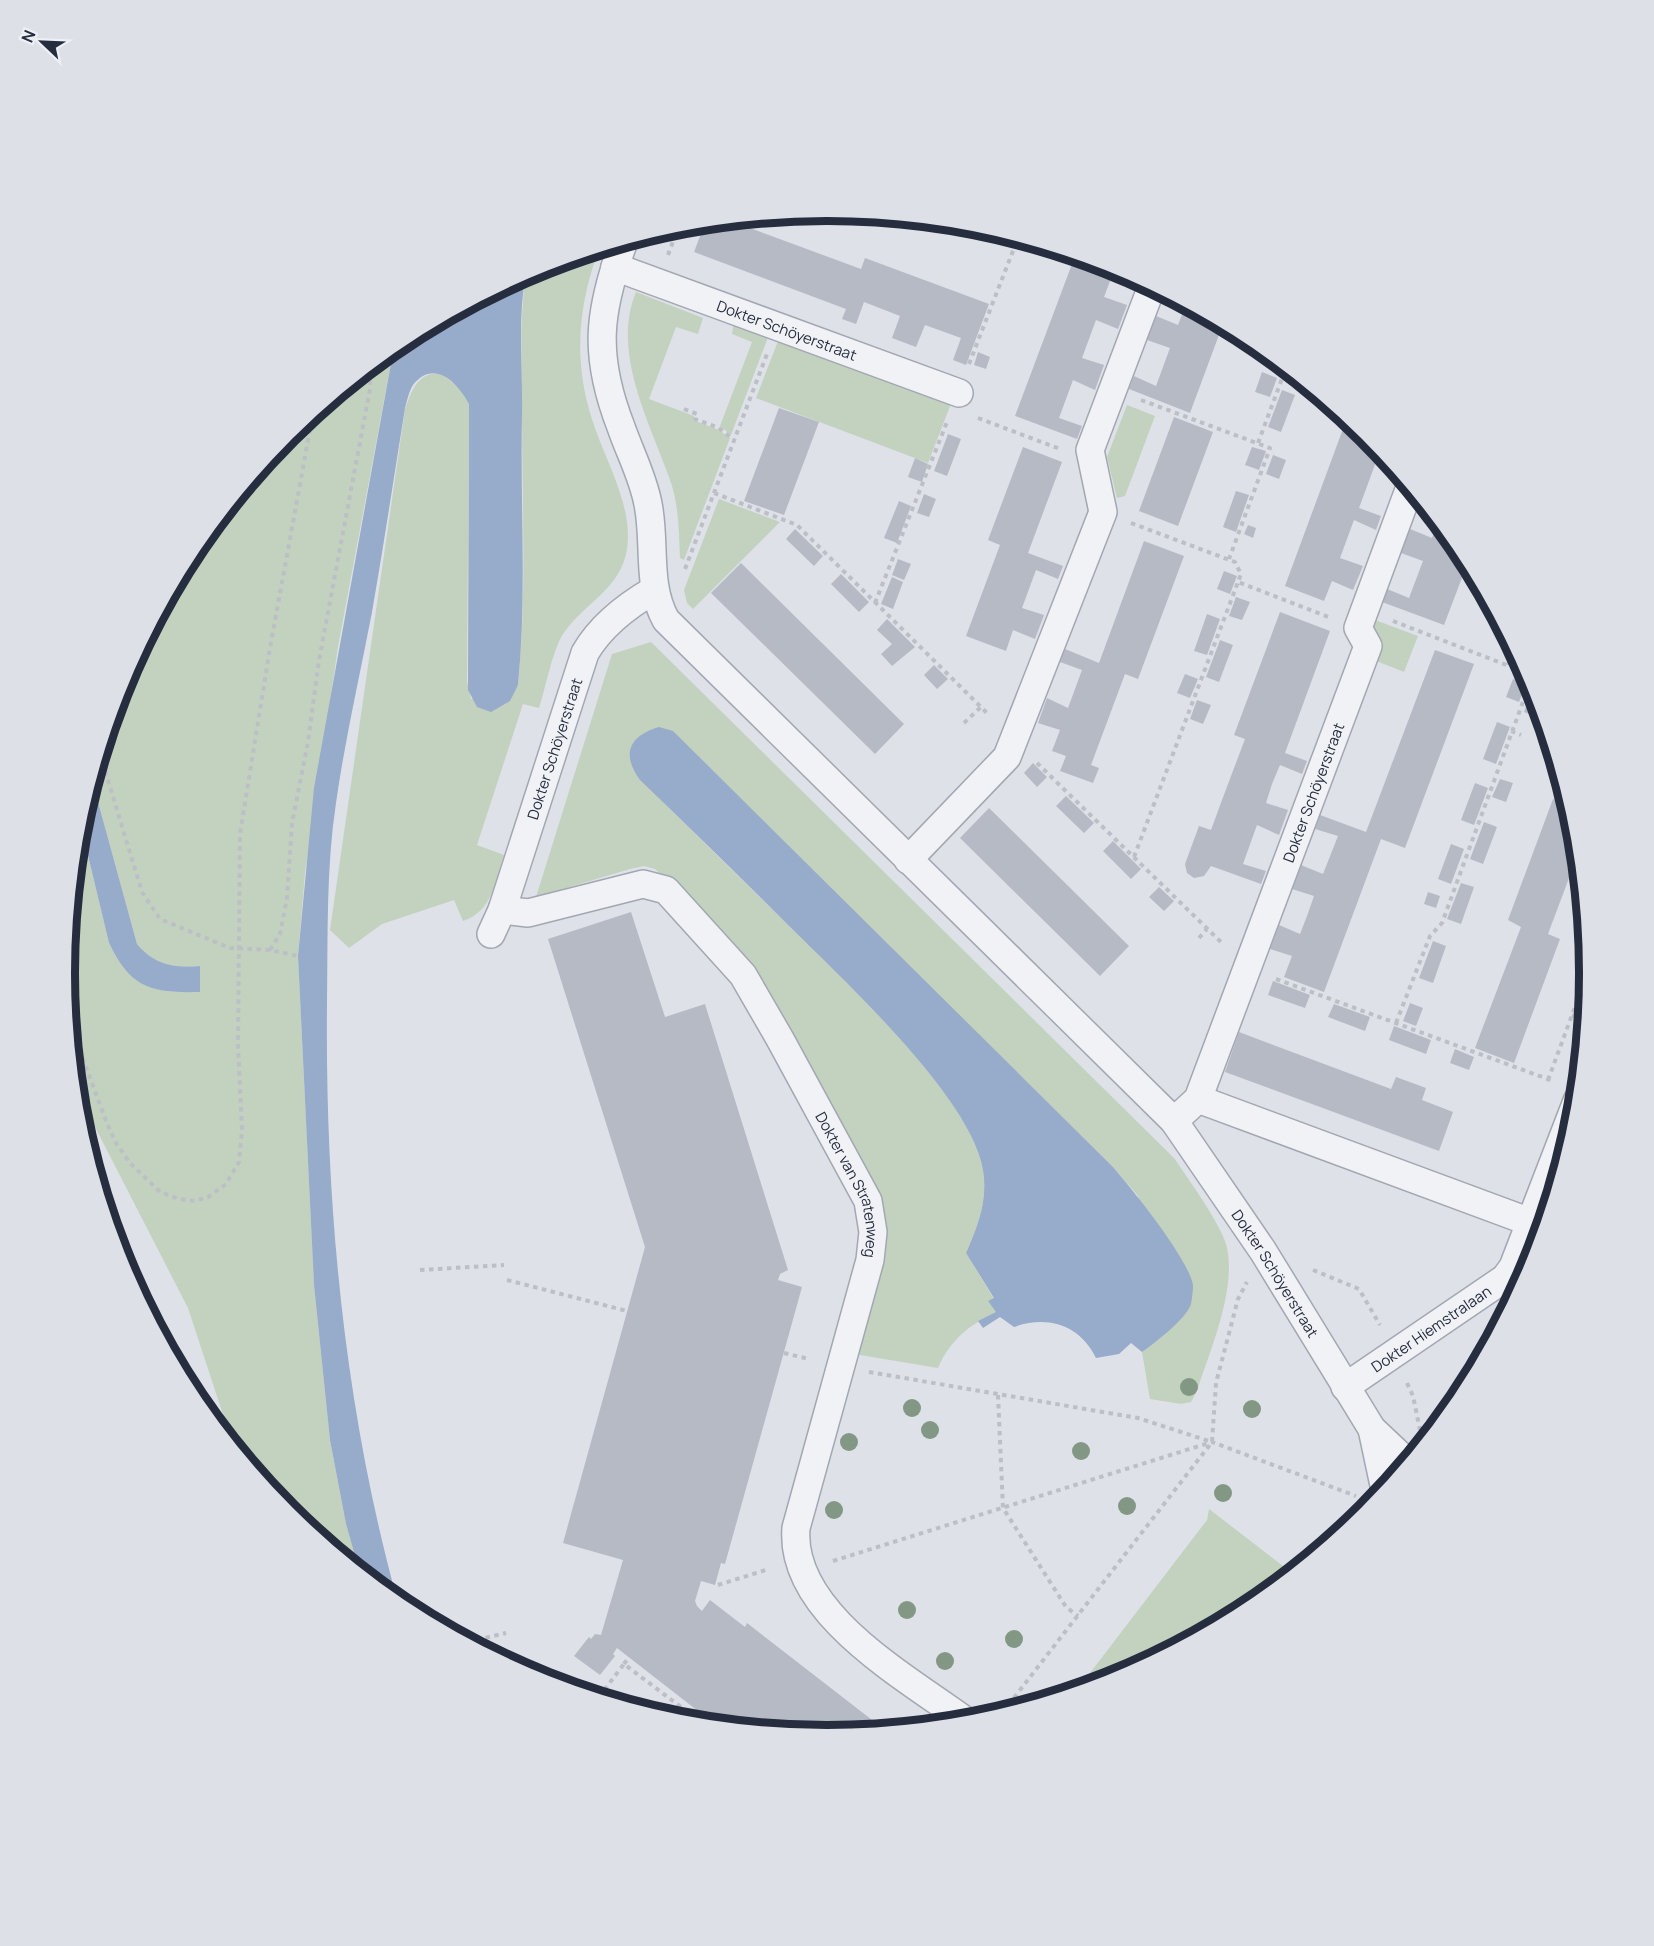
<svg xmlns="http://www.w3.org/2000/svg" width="1654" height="1946" viewBox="0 0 1654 1946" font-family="Manrope,sans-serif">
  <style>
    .green { fill: #c2d2bf }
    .water { fill: #97abca }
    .building { fill: #b5bac5 }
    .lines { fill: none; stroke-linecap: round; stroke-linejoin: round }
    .street-casing { stroke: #a3a7b2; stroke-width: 30 }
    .path { stroke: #bcbfc6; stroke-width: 4; stroke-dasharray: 4.5 4.5; stroke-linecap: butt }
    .street { stroke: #f1f2f6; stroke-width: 27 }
    .tree { fill: #829884 }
    .labels { text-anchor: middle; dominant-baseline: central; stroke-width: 4.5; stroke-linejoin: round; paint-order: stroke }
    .street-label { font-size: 15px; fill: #262d3f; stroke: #edf0f6 }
    .rim { fill: none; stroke: #262d3f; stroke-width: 8 }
  </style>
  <rect width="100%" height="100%" fill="#dee1e8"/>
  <path class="green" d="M599,249c-23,62 -26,120 -3,182 13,36 37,78 31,118 -6,40 -43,54 -64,85 -11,18 -17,53 -24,74l-16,-4 -46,141 27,10c-9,28 -12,56 -41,66l-9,-21 -72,24 -33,24 -19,-18 75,-521c7,-19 12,-36 35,-36l21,16 8,14 -2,278 4,18 47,-14c9,-91 4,-183 4,-274 0,-46 -3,-91 4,-137l10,-6z
    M636,292l67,26 -5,16 -22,-7 -27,72 45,17 -1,4 26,10 11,8 -46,122 -4,-2c-1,-24 -1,-48 -8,-72 -19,-58 -62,-131 -36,-194z
    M469,304l1,6 -11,12 -14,7 -15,-4z
    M734,321l36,11 -39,103 -11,-9 32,-84 -20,-8z
    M780,336l172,65 -24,62 -172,-65z
    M394,347l-56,300 -33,226 -7,83 16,329 16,155 16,84 13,46 -71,-58 -55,-67 -45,-137 -112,-218 -11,-117 15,-151 29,121c20,42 46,53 91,48v-25c-28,2 -45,-1 -63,-22l-45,-164 31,-99 70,-132 95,-115z
    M1127,405l28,11 -30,80 -8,2 -10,-41z
    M719,499l61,23 -87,87 -6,-6 -3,-13z
    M1375,620l43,16 -14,36 -30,-12 -3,-31z
    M651,642l523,516c13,19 46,65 52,86 12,43 -16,106 -29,147l-6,11 -10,2 -31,-5 -8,-47 20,-15 -24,-141 -25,-29 -189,-186 -283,-201c47,47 94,93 142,140 54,54 188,176 200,250 5,30 -5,56 -17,83l28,46 -6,2 9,11c-27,12 -47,28 -59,56l-78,-13 -4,-4 24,-151 -125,-233 -100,-98 -11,-3 -14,3 -94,28 76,-243z
    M1209,1509l83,64 -42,34 -132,71 -41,12 130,-170z"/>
  <path class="water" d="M526,273c-9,47 -3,94 -4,142 -2,90 5,180 -4,270l-8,16 -19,11 -14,-5 -9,-17 1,-286c-11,-21 -35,-46 -56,-19 -4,6 -6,16 -8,23 -11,68 -21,136 -33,204 -12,63 -27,127 -36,191 -10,65 -8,133 -9,200 -2,202 17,404 71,600l-39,-33 -13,-46 -16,-84 -16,-155 -16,-329 16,-168 80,-441 36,-22 15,4 14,-7 11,-12 -1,-6z
    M659,727l14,4 440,436c19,22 75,91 80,118 0,5 -1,14 -2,19 -4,14 -36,39 -49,48l-11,-9 -12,11 -23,4c-16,-33 -48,-43 -82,-31l-14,-10 -17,11 -5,-7 18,-9 -8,-11 6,-3 -28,-45c12,-27 22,-53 17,-83 -12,-74 -146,-196 -200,-250 -47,-47 -95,-94 -143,-140 -19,-26 -11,-44 19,-53z
    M92,780l45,164c18,21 36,24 63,22v26c-48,1 -69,-3 -91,-49l-29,-121z"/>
  <path class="building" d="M728,220l133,49 4,-11 124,46 -23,61 -13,-5 8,-22 -36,-13 -9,22 -24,-9 8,-22 -36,-14 -8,22 -14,-5 4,-10 -152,-57 11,-29z
    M1059,250l56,18 -11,29 23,8 -9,24 -22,-9 -14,38 22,7 -9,25 -22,-10 -14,38 23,8 -5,13 -62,-23 57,-152 -16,-6z
    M1186,304l37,20 -33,89 -61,-24 5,-13 22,10 14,-38 -23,-8 9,-24 22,9z
    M978,352l12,5 -4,12 -12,-4z
    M1262,372l15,6 -7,19 -15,-5z
    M1282,390l13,5 -14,37 -13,-5z
    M779,408l40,14 -35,93 -40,-14z
    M1174,417l39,15 -35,94 -39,-15z
    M1347,418l19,16 14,17 -21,57 22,8 -5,14 -22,-10 -14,38 23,8 -10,24 -21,-9 -8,20 -39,-15z
    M948,434l13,5 -14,37 -13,-5z
    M1023,447l39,15 -34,91 35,13 -5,13 -22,-9 -14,38 22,7 -9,24 -22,-9 -7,21 -40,-15 34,-91 -12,-5z
    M1252,447l14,4 -7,19 -14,-5z
    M1273,455l13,5 -7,19 -13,-5z
    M915,458l13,6 -6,18 -14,-5z
    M1236,491l13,4 -13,37 -13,-5z
    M924,494l12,5 -7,18 -12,-4z
    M899,501l12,5 -14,37 -13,-5z
    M1438,522l30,40 -24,63 -62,-23 5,-13 22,9 14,-37 -22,-8 9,-24 22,9z
    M1248,525l8,3 -3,10 -9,-4z
    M795,529l28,27 -9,10 -28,-27z
    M1144,541l40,15 -46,123 -13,-5 -34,91 8,3 -6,15 -33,-12 6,-15 -14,-5 8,-21 -22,-7 9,-25 21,10 14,-38 -22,-8 5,-13 34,14z
    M898,559l13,5 -7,16 -12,-5z
    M741,563l163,161 -29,30 -164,-161z
    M1224,571l13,5 -7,18 -13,-5z
    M841,574l28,28 -10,10 -28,-28z
    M892,577l11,5 -10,27 -12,-5z
    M1236,597l14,5 -8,18 -13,-4z
    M1280,612l50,19 -45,122 22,8 -5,13 -22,-9 -8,19 -6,19 22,7 -9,25 -22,-10 -14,39 23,7 -5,13 -50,-18 -7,10 -10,2 -7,-5 -2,-9 14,-38 12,4 11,-30 23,-61 -11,-4z
    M1207,614l13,5 -13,36 -13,-4z
    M887,619l28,28 -23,19 -11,-12 11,-10 -15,-14z
    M1220,640l13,5 -14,37 -13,-5z
    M1435,650l39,14 -69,184 -24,-9 -57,153 -40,-15 8,-21 -22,-7 9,-24 21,9 7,-18 7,-20 -22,-7 9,-24 22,9 15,-38 -23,-7 5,-14 46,17z
    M934,665l14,14 -11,10 -13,-14z
    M1185,674l13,5 -8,19 -13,-5z
    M1513,679l13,5 -7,18 -13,-5z
    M1533,687l9,30 -1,2 -17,-7z
    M1197,700l14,5 -8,19 -13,-5z
    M1497,722l13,5 -14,37 -13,-5z
    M1033,763l14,14 -10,10 -13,-14z
    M1500,779l13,4 -7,19 -14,-5z
    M1475,783l13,5 -14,37 -13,-5z
    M1066,796l28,27 -10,10 -28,-27z
    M1553,799l16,6 6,20 3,29 -30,80 12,5 -46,124 -39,-15 46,-121 -13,-7z
    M989,808l140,138 -29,30 -140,-138z
    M1484,822l13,5 -14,37 -13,-5z
    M1113,841l28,28 -10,10 -28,-28z
    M1451,844l13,5 -13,35 -13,-5z
    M1461,883l13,4 -13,37 -14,-5z
    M1159,887l15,14 -10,10 -15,-14z
    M1428,892l12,4 -4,12 -12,-4z
    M631,912l34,105 40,-13 83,266 -8,4 -2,6 24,7 -77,277 -4,-1 -6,22 -14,-4 -6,20 2,5 5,5 8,-11 35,27 2,-4 138,107 -58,5 -111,-10 -99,-77 -4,6 2,2 -15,19 -26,-19 15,-19 2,2 4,-5 6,1 22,-75 -60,-17 82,-296 -97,-308z
    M1433,941l13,5 -13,37 -14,-5z
    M1273,981l37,14 -5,13 -37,-13z
    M1410,1003l13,5 -7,18 -13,-5z
    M1334,1004l36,13 -5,14 -37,-14z
    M1394,1026l37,14 -5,14 -37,-14z
    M1239,1032l152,57 5,-12 30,11 -4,12 31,12 -14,39 -214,-79z
    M1455,1049l19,8 -5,13 -19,-7z"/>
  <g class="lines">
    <g class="street-casing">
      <g id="street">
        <path id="s1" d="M624,241c-26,71 -31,114 -3,186 9,26 22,50 27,77 8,39 -2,80 18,116l508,501 89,130 109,178 35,33"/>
        <path id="s2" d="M615,267l344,126"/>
        <path d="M908,860l99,-103 96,-245 -13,-62 62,-164"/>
        <path id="s3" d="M502,910l26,3 115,-29 23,6 77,85 37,64 88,162 5,31 -3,28 -74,268c-7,85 110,149 171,194"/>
        <path id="s4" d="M491,934l11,-24 83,-257c15,-26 43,-48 69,-63"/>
        <path d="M1198,1099l332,123"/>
        <path id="s5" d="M1174,1121l24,-22 170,-453 -10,-18 52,-141"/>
        <path id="s6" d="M1345,1387l160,-109 8,-11 64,-166"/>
        <path d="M1372,1429l13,61"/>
      </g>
    </g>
    <path class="path" d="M668,255l11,-30
      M969,364l49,-126
      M1141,400l129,48 -41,111
      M684,409l13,5 -2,5 24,9 15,12
      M978,418l82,31
      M1258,443l28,-75
      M714,493l83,32 192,190
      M1131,523l104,39 6,12 -3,8 93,36
      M685,569l82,-215
      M875,603l72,-181
      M1393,621l134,52
      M1508,665l6,-17
      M964,723l17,-16
      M1511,731l10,4
      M100,754l42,138 18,27 70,29 40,2 28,6
      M1037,763l186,181
      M1134,857l104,-275
      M1199,938l8,-9
      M270,950l10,-16 7,-36 5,-75 16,-81 11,-82 51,-271v-23
      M1276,979l277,102
      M1572,1015l13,5
      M1396,1023l34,-87 12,-13 89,-243
      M70,1024l36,97 10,22 14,20 30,29 19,7 16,2 13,-4 18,-13 13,-22 3,-33 -4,-83 2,-212 30,-186 43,-235
      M1548,1080l41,-111
      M420,1270l84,-5
      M1313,1270l46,19 21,36
      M507,1280l120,31
      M784,1353l25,6
      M869,1372l269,46 74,24
      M1407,1383l6,13 7,34
      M998,1395l5,113 63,99 12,9
      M1353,1523l5,-19
      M833,1561l379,-119 144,54
      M718,1585l51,-16
      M468,1642l38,-9
      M624,1664l5,-7
      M599,1697l25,-33 78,59
      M1003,1712l209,-270 4,-59 22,-84 9,-17"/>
    <use href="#street" class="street"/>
  </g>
  <g class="tree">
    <circle cx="1189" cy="1387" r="9"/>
    <circle cx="912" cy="1408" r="9"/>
    <circle cx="1252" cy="1409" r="9"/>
    <circle cx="930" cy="1430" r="9"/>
    <circle cx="849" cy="1442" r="9"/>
    <circle cx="1081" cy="1451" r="9"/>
    <circle cx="1223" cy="1493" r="9"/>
    <circle cx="1127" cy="1506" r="9"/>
    <circle cx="834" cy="1510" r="9"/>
    <circle cx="907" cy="1610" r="9"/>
    <circle cx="1014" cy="1639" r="9"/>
    <circle cx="945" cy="1661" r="9"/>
  </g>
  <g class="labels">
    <g class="street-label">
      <text stroke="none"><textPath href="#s2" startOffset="183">Dokter Schöyerstraat</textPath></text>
      <text stroke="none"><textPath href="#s4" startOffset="196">Dokter Schöyerstraat</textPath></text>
      <text stroke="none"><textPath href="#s5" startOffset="360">Dokter Schöyerstraat</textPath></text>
      <text stroke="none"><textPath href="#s3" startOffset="520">Dokter van Stratenweg</textPath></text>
      <text stroke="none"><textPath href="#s1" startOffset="1288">Dokter Schöyerstraat</textPath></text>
      <text stroke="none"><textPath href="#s6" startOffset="104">Dokter Hiemstralaan</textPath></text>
    </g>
  </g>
  <path d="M0 0H1654V1946H0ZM75 973a752 752 0 1 1 1504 0a752 752 0 1 1-1504 0Z" fill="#dde0e7" fill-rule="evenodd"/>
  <path class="rim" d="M75 973a752 752 0 1 1 1504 0a752 752 0 1 1-1504 0Z"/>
  <g transform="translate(42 42) rotate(293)" stroke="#edf0f6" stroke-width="4.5" paint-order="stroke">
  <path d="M0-4.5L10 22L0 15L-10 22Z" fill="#262d3f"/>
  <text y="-9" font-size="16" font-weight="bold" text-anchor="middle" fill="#262d3f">N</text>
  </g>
</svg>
